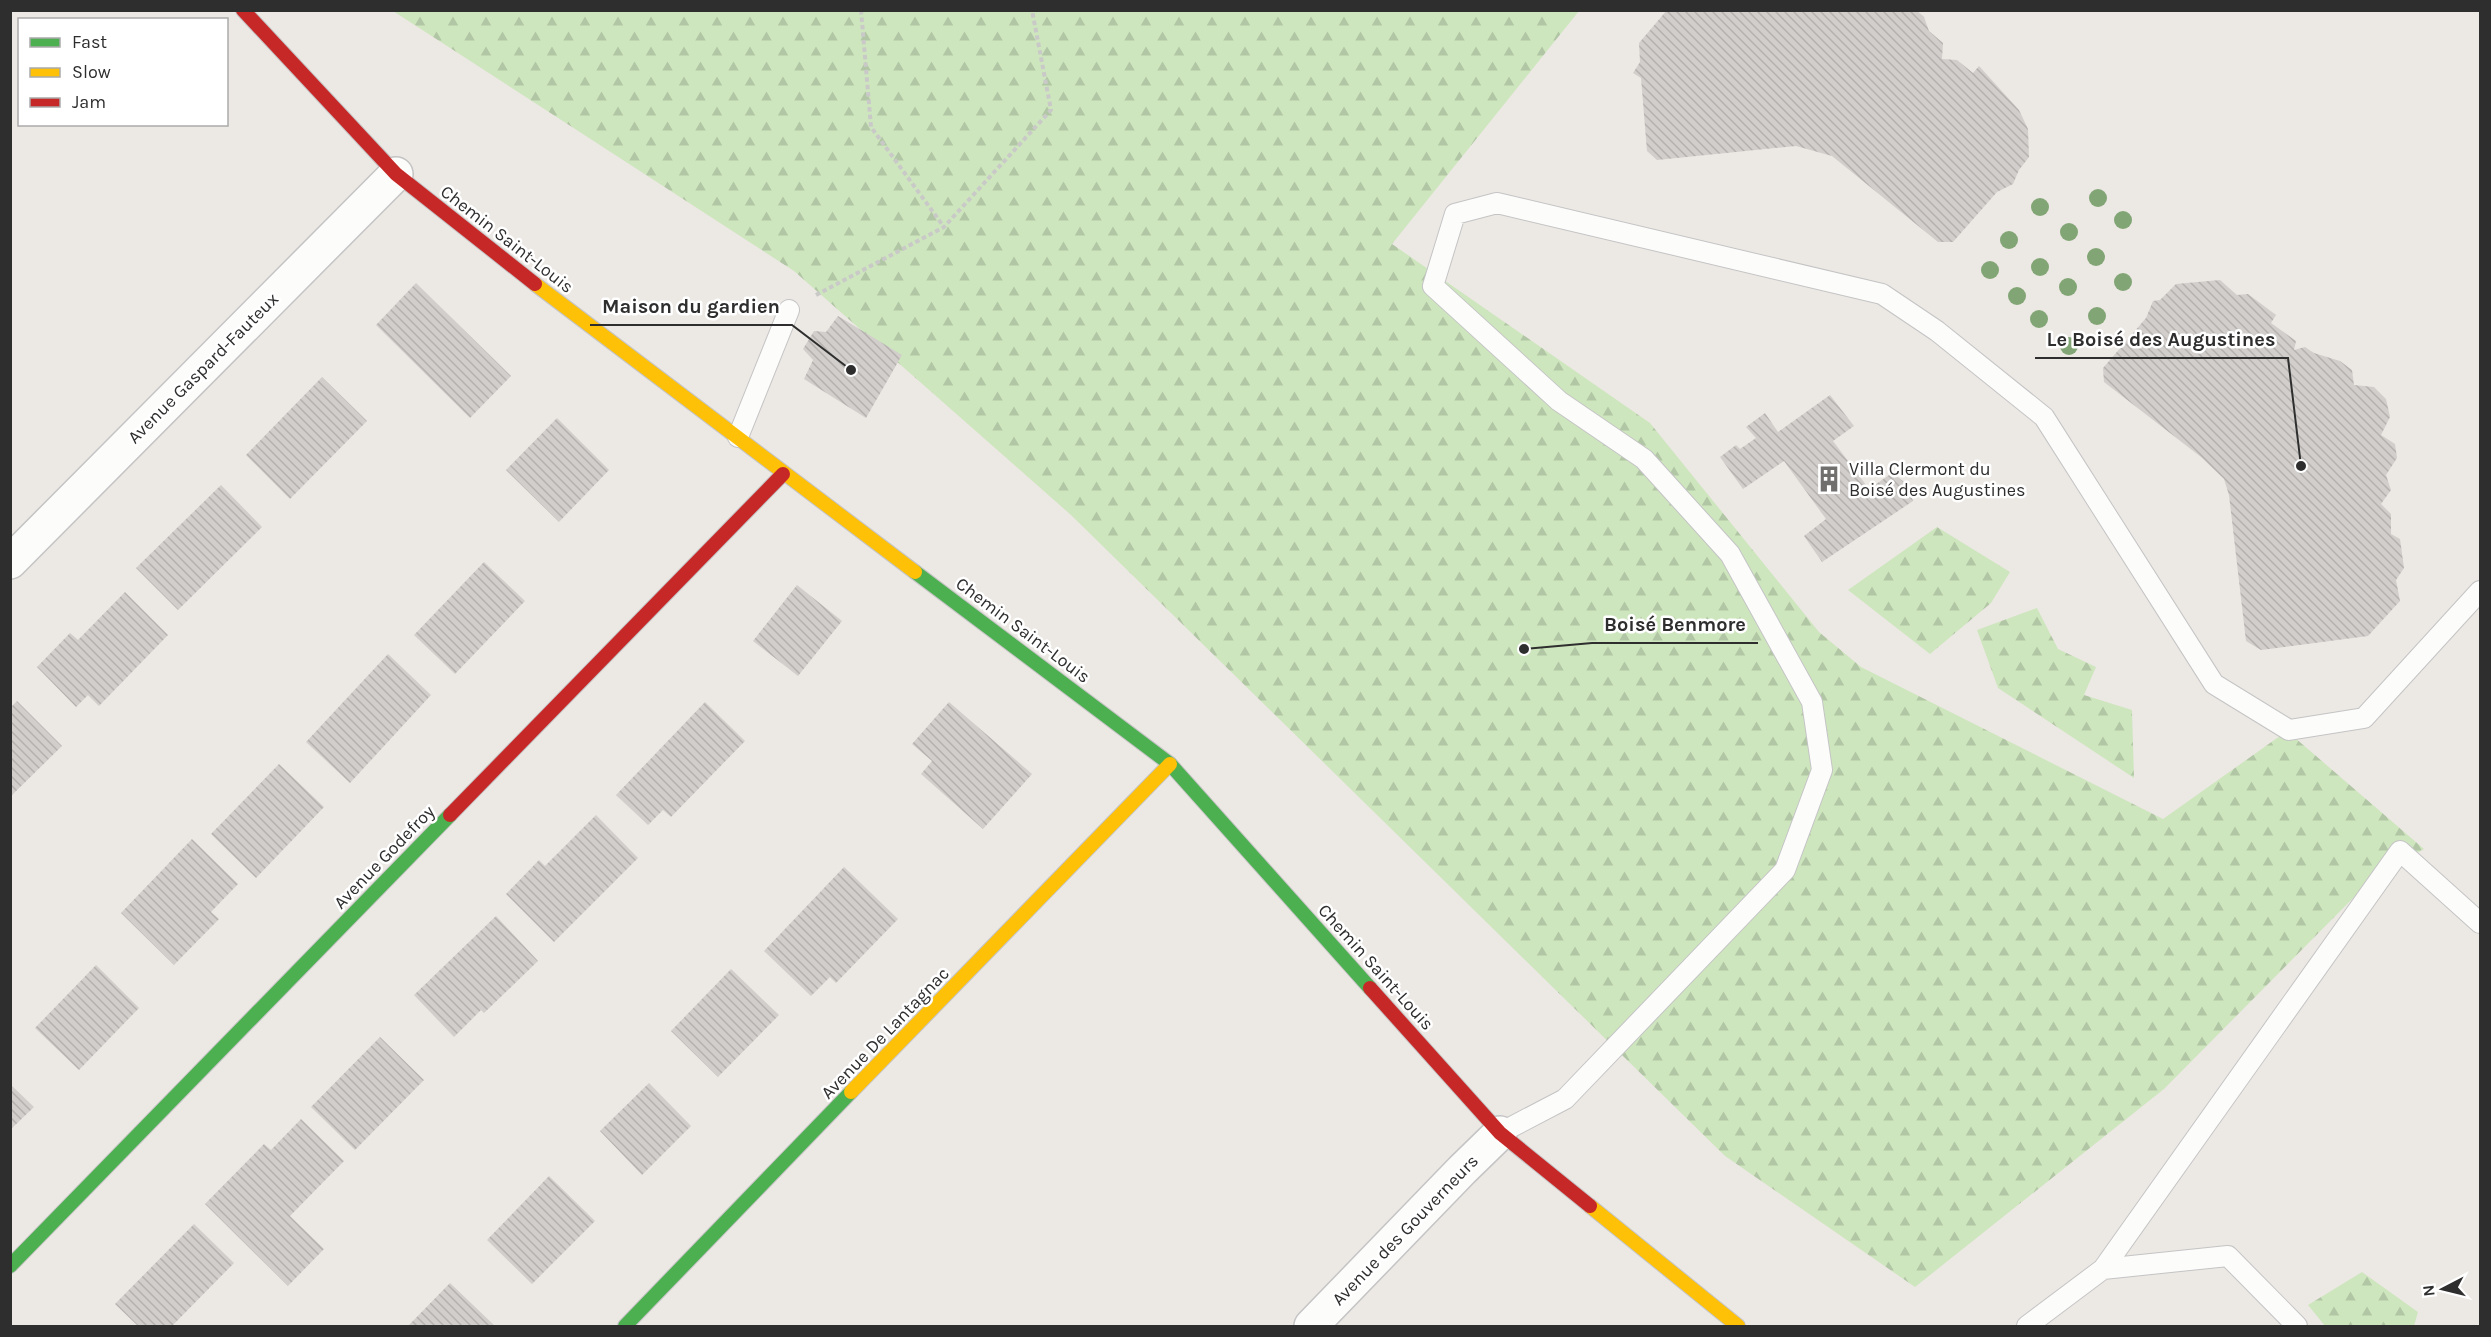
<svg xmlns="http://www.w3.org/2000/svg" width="2491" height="1337" viewBox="0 0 2491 1337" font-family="Karla,sans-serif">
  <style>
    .forest { fill: url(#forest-firs) }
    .building { fill: url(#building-back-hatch) }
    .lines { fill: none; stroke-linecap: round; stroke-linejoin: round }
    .lane-casing { stroke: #c5c4c5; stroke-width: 22 }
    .street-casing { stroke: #c5c4c5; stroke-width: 36 }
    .fast-casing { stroke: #c5c4c5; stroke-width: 16 }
    .slow-casing { stroke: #c5c4c5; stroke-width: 16 }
    .jam-casing { stroke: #c5c4c5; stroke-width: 16 }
    .path { stroke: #c9c9c8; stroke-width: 4; stroke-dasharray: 4.5 3; stroke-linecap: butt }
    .lane { stroke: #fcfcfb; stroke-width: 20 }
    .street { stroke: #fcfcfb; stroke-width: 33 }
    .fast { stroke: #4caf50; stroke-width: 14 }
    .slow { stroke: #ffc107; stroke-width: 14 }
    .jam { stroke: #c62828; stroke-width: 14 }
    .tree { fill: #82a575 }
    .labels { text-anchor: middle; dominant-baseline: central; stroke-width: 5; stroke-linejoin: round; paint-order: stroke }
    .street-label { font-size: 18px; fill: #2e2e2e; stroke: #fff }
    .poi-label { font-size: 18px; fill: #2e2e2e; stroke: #fff; text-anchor: start }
    .leader { fill: none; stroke: #2e2e2e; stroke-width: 2 }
    .callout-dot { fill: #2e2e2e; stroke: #fff; stroke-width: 2 }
    .callout-label { font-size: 20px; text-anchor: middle; font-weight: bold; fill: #2e2e2e; stroke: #fff; stroke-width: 5; stroke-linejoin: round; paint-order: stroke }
  </style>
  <defs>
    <pattern id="forest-firs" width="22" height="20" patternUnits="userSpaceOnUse" patternTransform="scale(1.5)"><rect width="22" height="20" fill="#cee6be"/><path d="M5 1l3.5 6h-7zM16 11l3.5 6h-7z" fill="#b1c6a4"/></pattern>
    <pattern id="building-back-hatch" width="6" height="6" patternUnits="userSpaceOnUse" patternTransform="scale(1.5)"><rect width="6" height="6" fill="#d1cecb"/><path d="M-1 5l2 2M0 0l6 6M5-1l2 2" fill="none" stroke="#b4b1af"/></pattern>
  </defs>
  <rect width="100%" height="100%" fill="#ece8e4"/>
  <path class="forest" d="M393,11h1186l-187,233 258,179 169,209 42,35 302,152 124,-88 137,118 -53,31 -207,209 -249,198 -190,-131 -654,-641 -277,-244z
    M1937,527l73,45 -19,31 -61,51 -82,-64z
    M2037,608l21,41 38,18 -12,28 48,15 2,68 -136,-90 -21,-58z
    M2362,1272l56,40 -4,14h-89l-17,-21z"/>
  <path class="building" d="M1667,10h249l8,7 5,14 14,12 -1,16 15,1 16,13 6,-7 40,44 9,19 1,28 -10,13 -6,14 -16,8 -44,50h-15l-106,-86 -36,-10 -139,14 -10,-9 -6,-73 -8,-5 7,-11 -1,-19z
    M2220,280l17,15 11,-1 28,21 -5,8 25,18 -2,9 11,-3 9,6 26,8 12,9 2,15 20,2 12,12 4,18 -9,18 14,9 2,14 -11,17 5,15 -10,14 10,10v20l9,5 4,29 -8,12 4,21 -32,35 -107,14 -15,-9 -17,-146 -5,-16 -23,-22 -97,-75 -1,-14 43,-50 7,-17 7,-1 16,-16z
    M416,283l95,93 -41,42 -94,-93z
    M838,316l64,39 -36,63 -62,-39 9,-19 -10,-11 11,-18 12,1z
    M322,377l45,44 -77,78 -44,-44z
    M1830,395l24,31 -21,15 36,48 23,-16 15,11 6,17 -91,61 -18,-26 22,-17 -42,-58 -41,28 -23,-32 16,-12 4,4 16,-11 -10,-11 19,-14 13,19z
    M557,418l52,52 -50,52 -53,-52z
    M221,485l41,42 -84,83 -42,-42z
    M484,562l41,39 -70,73 -41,-39z
    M797,585l45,36 -44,55 -45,-35z
    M125,592l43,43 -69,71 -11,-11 -12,12 -39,-40 33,-34 8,7z
    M388,654l43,41 -81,88 -44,-41z
    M17,701l45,45 -52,51v-89z
    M705,702l40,39 -74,76 -8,-7 -15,15 -32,-30z
    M949,702l83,72 -49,55 -62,-55 11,-13 -20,-17z
    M279,764l45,43 -68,71 -45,-44z
    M596,815l42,43 -84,84 -48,-48 33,-34 6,6z
    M192,839l46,45 -27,28 8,7 -45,46 -53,-52z
    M844,867l54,52 -62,64 -6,-6 -19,19 -47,-45z
    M496,916l42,45 -54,52 -3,-3 -27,27 -40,-42z
    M96,965l43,43 -60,62 -44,-42z
    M731,969l48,46 -61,62 -47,-46z
    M380,1037l44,43 -69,70 -44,-43z
    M649,1083l42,43 -49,49 -42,-44z
    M10,1084l24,23 -24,23z
    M301,1119l43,42 -54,55 34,33 -36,37 -83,-82 59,-60 7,6z
    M549,1176l46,45 -63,63 -45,-44z
    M194,1224l40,39 -62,63h-34l-23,-22z
    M450,1283l45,43h-87z"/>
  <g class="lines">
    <g class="lane-casing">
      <path id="lane" d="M738,437l51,-127
        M1500,1133l65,-34 220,-229 37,-100 -10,-68 -82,-148 -86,-95 -85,-58 -126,-115 22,-72 42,-11 385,91 55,37 107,86 170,267 75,46 75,-12 116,-127
        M2103,1269l125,-13 69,70
        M2027,1326l76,-57 297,-418 80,72"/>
    </g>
    <g class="street-casing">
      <path id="street" d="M10,562l386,-388
        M1311,1326l151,-156 38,-37"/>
    </g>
    <g class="fast-casing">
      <path id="fast" d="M915,572l255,192 200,224
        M10,1266l440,-451
        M625,1326l226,-234"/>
    </g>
    <g class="slow-casing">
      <path id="slow" d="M535,284l380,288
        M851,1092l319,-328
        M1590,1206l148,120"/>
    </g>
    <g class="jam-casing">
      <path id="jam" d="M243,10l153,164 139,110
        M450,815l333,-341
        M1370,988l130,145 90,73"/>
    </g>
    <path class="path" d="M861,10l10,117 73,100
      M816,295l128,-68 107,-117 -19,-100"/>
    <use href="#lane" class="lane"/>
    <use href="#street" class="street"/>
    <use href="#fast" class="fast"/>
    <use href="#slow" class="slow"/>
    <use href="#jam" class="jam"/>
  </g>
  <g class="tree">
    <circle cx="2098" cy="198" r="9"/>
    <circle cx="2040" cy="207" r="9"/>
    <circle cx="2123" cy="220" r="9"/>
    <circle cx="2069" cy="232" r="9"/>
    <circle cx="2009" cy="240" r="9"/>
    <circle cx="2096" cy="257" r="9"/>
    <circle cx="2040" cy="267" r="9"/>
    <circle cx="1990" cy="270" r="9"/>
    <circle cx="2123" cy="282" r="9"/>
    <circle cx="2068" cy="287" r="9"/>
    <circle cx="2017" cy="296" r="9"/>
    <circle cx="2097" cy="316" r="9"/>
    <circle cx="2039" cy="319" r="9"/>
    <circle cx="2069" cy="346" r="9"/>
  </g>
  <defs>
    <g id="building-bare" transform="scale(2.07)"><path d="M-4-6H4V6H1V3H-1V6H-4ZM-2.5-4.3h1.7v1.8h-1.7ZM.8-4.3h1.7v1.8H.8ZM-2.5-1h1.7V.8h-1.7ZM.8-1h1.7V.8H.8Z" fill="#706f6e" stroke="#fff" stroke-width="2.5" paint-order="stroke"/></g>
  </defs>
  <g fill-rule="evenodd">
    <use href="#building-bare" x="1829" y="479"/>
  </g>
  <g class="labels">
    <g class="street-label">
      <text transform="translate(507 239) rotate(38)">Chemin Saint-Louis</text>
      <text transform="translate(203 368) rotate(-45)">Avenue Gaspard-Fauteux</text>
      <text transform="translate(1023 630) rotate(37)">Chemin Saint-Louis</text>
      <text transform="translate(384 857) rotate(-46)">Avenue Godefroy</text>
      <text transform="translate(1376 967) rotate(48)">Chemin Saint-Louis</text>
      <text transform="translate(885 1033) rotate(-46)">Avenue De Lantagnac</text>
      <text transform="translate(1405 1230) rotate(-46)">Avenue des Gouverneurs</text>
    </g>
    <g class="poi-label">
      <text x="1849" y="469">Villa Clermont du<tspan x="1849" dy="21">Boisé des Augustines</tspan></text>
    </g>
  </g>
  <path class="leader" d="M851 370L792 325H590M2301 466L2288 358H2035M1524 649L1592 643H1758"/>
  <g class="callout-dot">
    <circle cx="851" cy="370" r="6"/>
    <circle cx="2301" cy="466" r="6"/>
    <circle cx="1524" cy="649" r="6"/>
  </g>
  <g class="callout-label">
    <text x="691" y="313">Maison du gardien</text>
    <text x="2161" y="346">Le Boisé des Augustines</text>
    <text x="1675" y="631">Boisé Benmore</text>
  </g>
  <rect width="2491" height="1337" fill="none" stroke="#2e2e2e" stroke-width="24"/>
  <rect x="18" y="18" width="210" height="108" fill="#ffffff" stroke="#ababab" stroke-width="1.5"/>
  <rect x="30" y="38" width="30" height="9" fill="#4caf50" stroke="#ababab" stroke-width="1.5"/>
  <text x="72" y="48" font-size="18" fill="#2e2e2e">Fast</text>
  <rect x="30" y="68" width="30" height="9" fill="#ffc107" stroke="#ababab" stroke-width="1.5"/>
  <text x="72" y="78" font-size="18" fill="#2e2e2e">Slow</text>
  <rect x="30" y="98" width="30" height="9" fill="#c62828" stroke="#ababab" stroke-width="1.5"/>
  <text x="72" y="108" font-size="18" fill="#2e2e2e">Jam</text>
  <g transform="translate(2443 1289) rotate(263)" stroke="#ffffff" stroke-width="4.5" paint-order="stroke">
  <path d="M0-4.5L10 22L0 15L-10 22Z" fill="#2e2e2e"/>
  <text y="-9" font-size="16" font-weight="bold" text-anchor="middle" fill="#2e2e2e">N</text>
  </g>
</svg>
